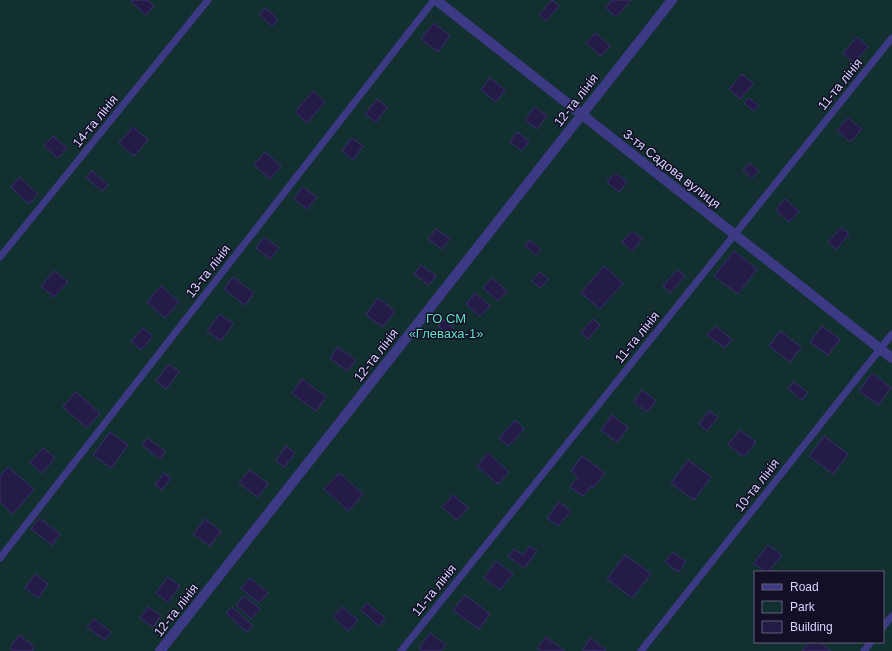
<svg xmlns="http://www.w3.org/2000/svg" width="892" height="651" viewBox="0 0 892 651" font-family="Arial,sans-serif">
  <style>
    .green { fill: #12302f; fill-rule: evenodd }
    .building { fill: #241b47; stroke: #3b2d73 }
    .lines { fill: none; stroke-linecap: round; stroke-linejoin: round }
    .service { stroke: #3d3a85; stroke-width: 7 }
    .minor { stroke: #3d3a85; stroke-width: 10 }
    .labels { text-anchor: middle; dominant-baseline: central; stroke-width: 3; stroke-linejoin: round; paint-order: stroke }
    .street-label { font-size: 13px; fill: #d9d4ff; stroke: #130f26 }
    .park-label { font-size: 13px; fill: #5fe0c0; stroke: #130f26 }
  </style>
  <rect width="100%" height="100%" fill="#130f26"/>
  <path class="green" d="M0,0h892v651h-892zM755,572h128v70h-128z"/>
  <path class="building" d="M133,0h15l6,6 -8,9 -15,-13z
    M552,0l7,6 -13,15 -7,-6z
    M612,0h19l-15,17 -10,-9z
    M265,8l13,11 -6,7 -13,-12z
    M434,23l16,13 -12,16 -17,-13z
    M595,33l15,13 -9,10 -15,-13z
    M857,37l11,10 -14,16 -11,-10z
    M742,74l11,10 -13,15 -11,-10z
    M490,78l15,12 -9,12 -15,-12z
    M313,91l12,11 -18,21 -12,-11z
    M749,98l10,8 -5,5 -10,-8z
    M377,99l10,8 -11,15 -11,-8z
    M535,107l12,9 -10,13 -12,-9z
    M848,118l14,11 -12,13 -13,-12z
    M133,127l15,13 -14,16 -15,-13z
    M517,132l12,9 -7,10 -12,-9z
    M53,136l14,12 -9,10 -14,-12z
    M352,138l11,8 -10,14 -11,-9z
    M265,152l16,14 -11,13 -16,-14z
    M750,163l9,8 -7,7 -9,-8z
    M92,171l16,14 -6,6 -16,-14z
    M615,173l12,9 -8,10 -12,-10z
    M19,177l19,17 -9,10 -18,-17z
    M303,187l14,10 -10,12 -13,-10z
    M785,199l14,12 -10,11 -13,-12z
    M841,228l8,6 -13,15 -8,-7z
    M436,229l14,10 -8,10 -14,-10z
    M632,231l10,8 -10,12 -10,-9z
    M264,237l15,11 -9,11 -14,-11z
    M530,240l11,9 -5,6 -11,-9z
    M734,251l23,18 -19,25 -24,-18z
    M421,265l15,11 -7,9 -15,-11z
    M604,266l19,17 -23,26 -19,-16z
    M677,270l8,6 -15,17 -7,-7z
    M54,271l14,11 -14,15 -13,-11z
    M540,272l8,7 -7,9 -9,-7z
    M233,277l21,16 -9,12 -21,-16z
    M492,278l15,13 -9,10 -15,-13z
    M161,286l18,16 -14,16 -18,-16z
    M475,293l15,13 -10,10 -14,-12z
    M378,298l17,13 -12,16 -17,-12z
    M220,314l13,10 -12,17 -14,-10z
    M593,319l7,6 -12,14 -7,-6z
    M444,320l10,9 -5,6 -11,-9z
    M715,326l17,13 -7,9 -18,-13z
    M822,326l18,13 -12,16 -18,-13z
    M143,328l10,8 -12,14 -10,-9z
    M780,331l21,16 -11,15 -21,-16z
    M338,347l18,13 -9,11 -17,-13z
    M169,364l10,8 -13,17 -10,-8z
    M872,373l19,15 -13,17 -19,-14z
    M302,379l24,18 -10,14 -24,-18z
    M794,382l14,11 -6,7 -14,-11z
    M642,390l14,11 -9,11 -13,-10z
    M76,392l24,21 -13,15 -24,-21z
    M709,411l9,6 -11,14 -8,-7z
    M612,415l16,13 -11,14 -16,-12z
    M515,420l9,9 -15,17 -10,-8z
    M740,430l16,12 -12,15 -16,-12z
    M110,432l18,13 -17,23 -18,-13z
    M824,436l24,18 -15,20 -24,-18z
    M147,438l18,13 -5,8 -18,-14z
    M286,446l9,7 -11,14 -8,-7z
    M43,448l12,10 -13,15 -12,-10z
    M488,453l21,19 -11,12 -21,-18z
    M582,456l23,17 -12,15 -2,-1 -8,9 -13,-9 8,-10 -7,-6z
    M688,460l23,17 -17,23 -23,-17z
    M8,467l26,22 -21,25 -13,-12v-26z
    M250,470l18,14 -10,13 -19,-14z
    M164,473l7,5 -9,12 -7,-5z
    M339,473l24,21 -14,17 -25,-22z
    M453,495l15,13 -11,12 -15,-13z
    M559,502l12,9 -13,15 -11,-8z
    M39,518l21,16 -8,11 -21,-16z
    M205,519l16,12 -11,15 -17,-12z
    M768,545l14,10 -14,17h-3l-11,-9z
    M530,546l7,5 -13,17 -16,-12 6,-7 9,6z
    M673,552l13,10 -8,10 -13,-10z
    M625,555l26,19 -19,24 -25,-19z
    M496,561l17,13 -13,16 -16,-12z
    M35,574l13,10 -10,14 -13,-10z
    M168,577l12,9 -12,16 -12,-9z
    M250,578l18,15 -9,10 -18,-15z
    M465,595l25,19 -11,15 -26,-19z
    M244,596l16,13 -9,10 -15,-14z
    M367,603l18,15 -6,8 -18,-16z
    M148,607l13,9 -8,11 -13,-9z
    M232,607l21,19 -6,6 -21,-19z
    M342,607l16,13 -9,11 -16,-14z
    M94,619l17,13 -6,8 -18,-13z
    M430,633l16,12 -5,6h-18l-4,-3z
    M19,635l16,12 -3,4h-18l-4,-3z
    M546,637l19,14h-23l-5,-3z
    M591,638l15,12 -1,1 -23,-1z
    M809,642h10l12,9h-29z"/>
  <g class="lines">
    <path class="service" d="M0,257l208,-257
      M0,558l434,-558
      M883,627l9,-11
      M401,651l491,-613
      M641,651l251,-317
      M864,651l7,-9"/>
    <path class="minor" d="M436,0l456,358
      M160,651l512,-651"/>
  </g>
  <g class="labels">
    <g class="street-label">
      <text transform="translate(840 84) rotate(-51)">11-та лінія</text>
      <text transform="translate(576 100) rotate(-52)">12-та лінія</text>
      <text transform="translate(95 121) rotate(-51)">14-та лінія</text>
      <text transform="translate(672 169) rotate(38)">3-тя Садова вулиця</text>
      <text transform="translate(208 271) rotate(-52)">13-та лінія</text>
      <text transform="translate(637 337) rotate(-51)">11-та лінія</text>
      <text transform="translate(376 355) rotate(-52)">12-та лінія</text>
      <text transform="translate(757 485) rotate(-52)">10-та лінія</text>
      <text transform="translate(434 590) rotate(-51)">11-та лінія</text>
      <text transform="translate(176 610) rotate(-52)">12-та лінія</text>
    </g>
    <g class="park-label">
      <text x="446" y="318">ГО СМ<tspan x="446" dy="15">«Глеваха-1»</tspan></text>
    </g>
  </g>
  <rect x="754" y="571" width="130" height="72" fill="#130f26" stroke="#625e7d"/>
  <rect x="762" y="584" width="20" height="6" fill="#3d3a85" stroke="#625e7d"/>
  <text x="790" y="591" font-size="12" fill="#d9d4ff">Road</text>
  <rect x="762" y="601" width="20" height="12" fill="#12302f" stroke="#625e7d"/>
  <text x="790" y="611" font-size="12" fill="#d9d4ff">Park</text>
  <rect x="762" y="621" width="20" height="12" fill="#241b47" stroke="#625e7d"/>
  <text x="790" y="631" font-size="12" fill="#d9d4ff">Building</text>
</svg>
